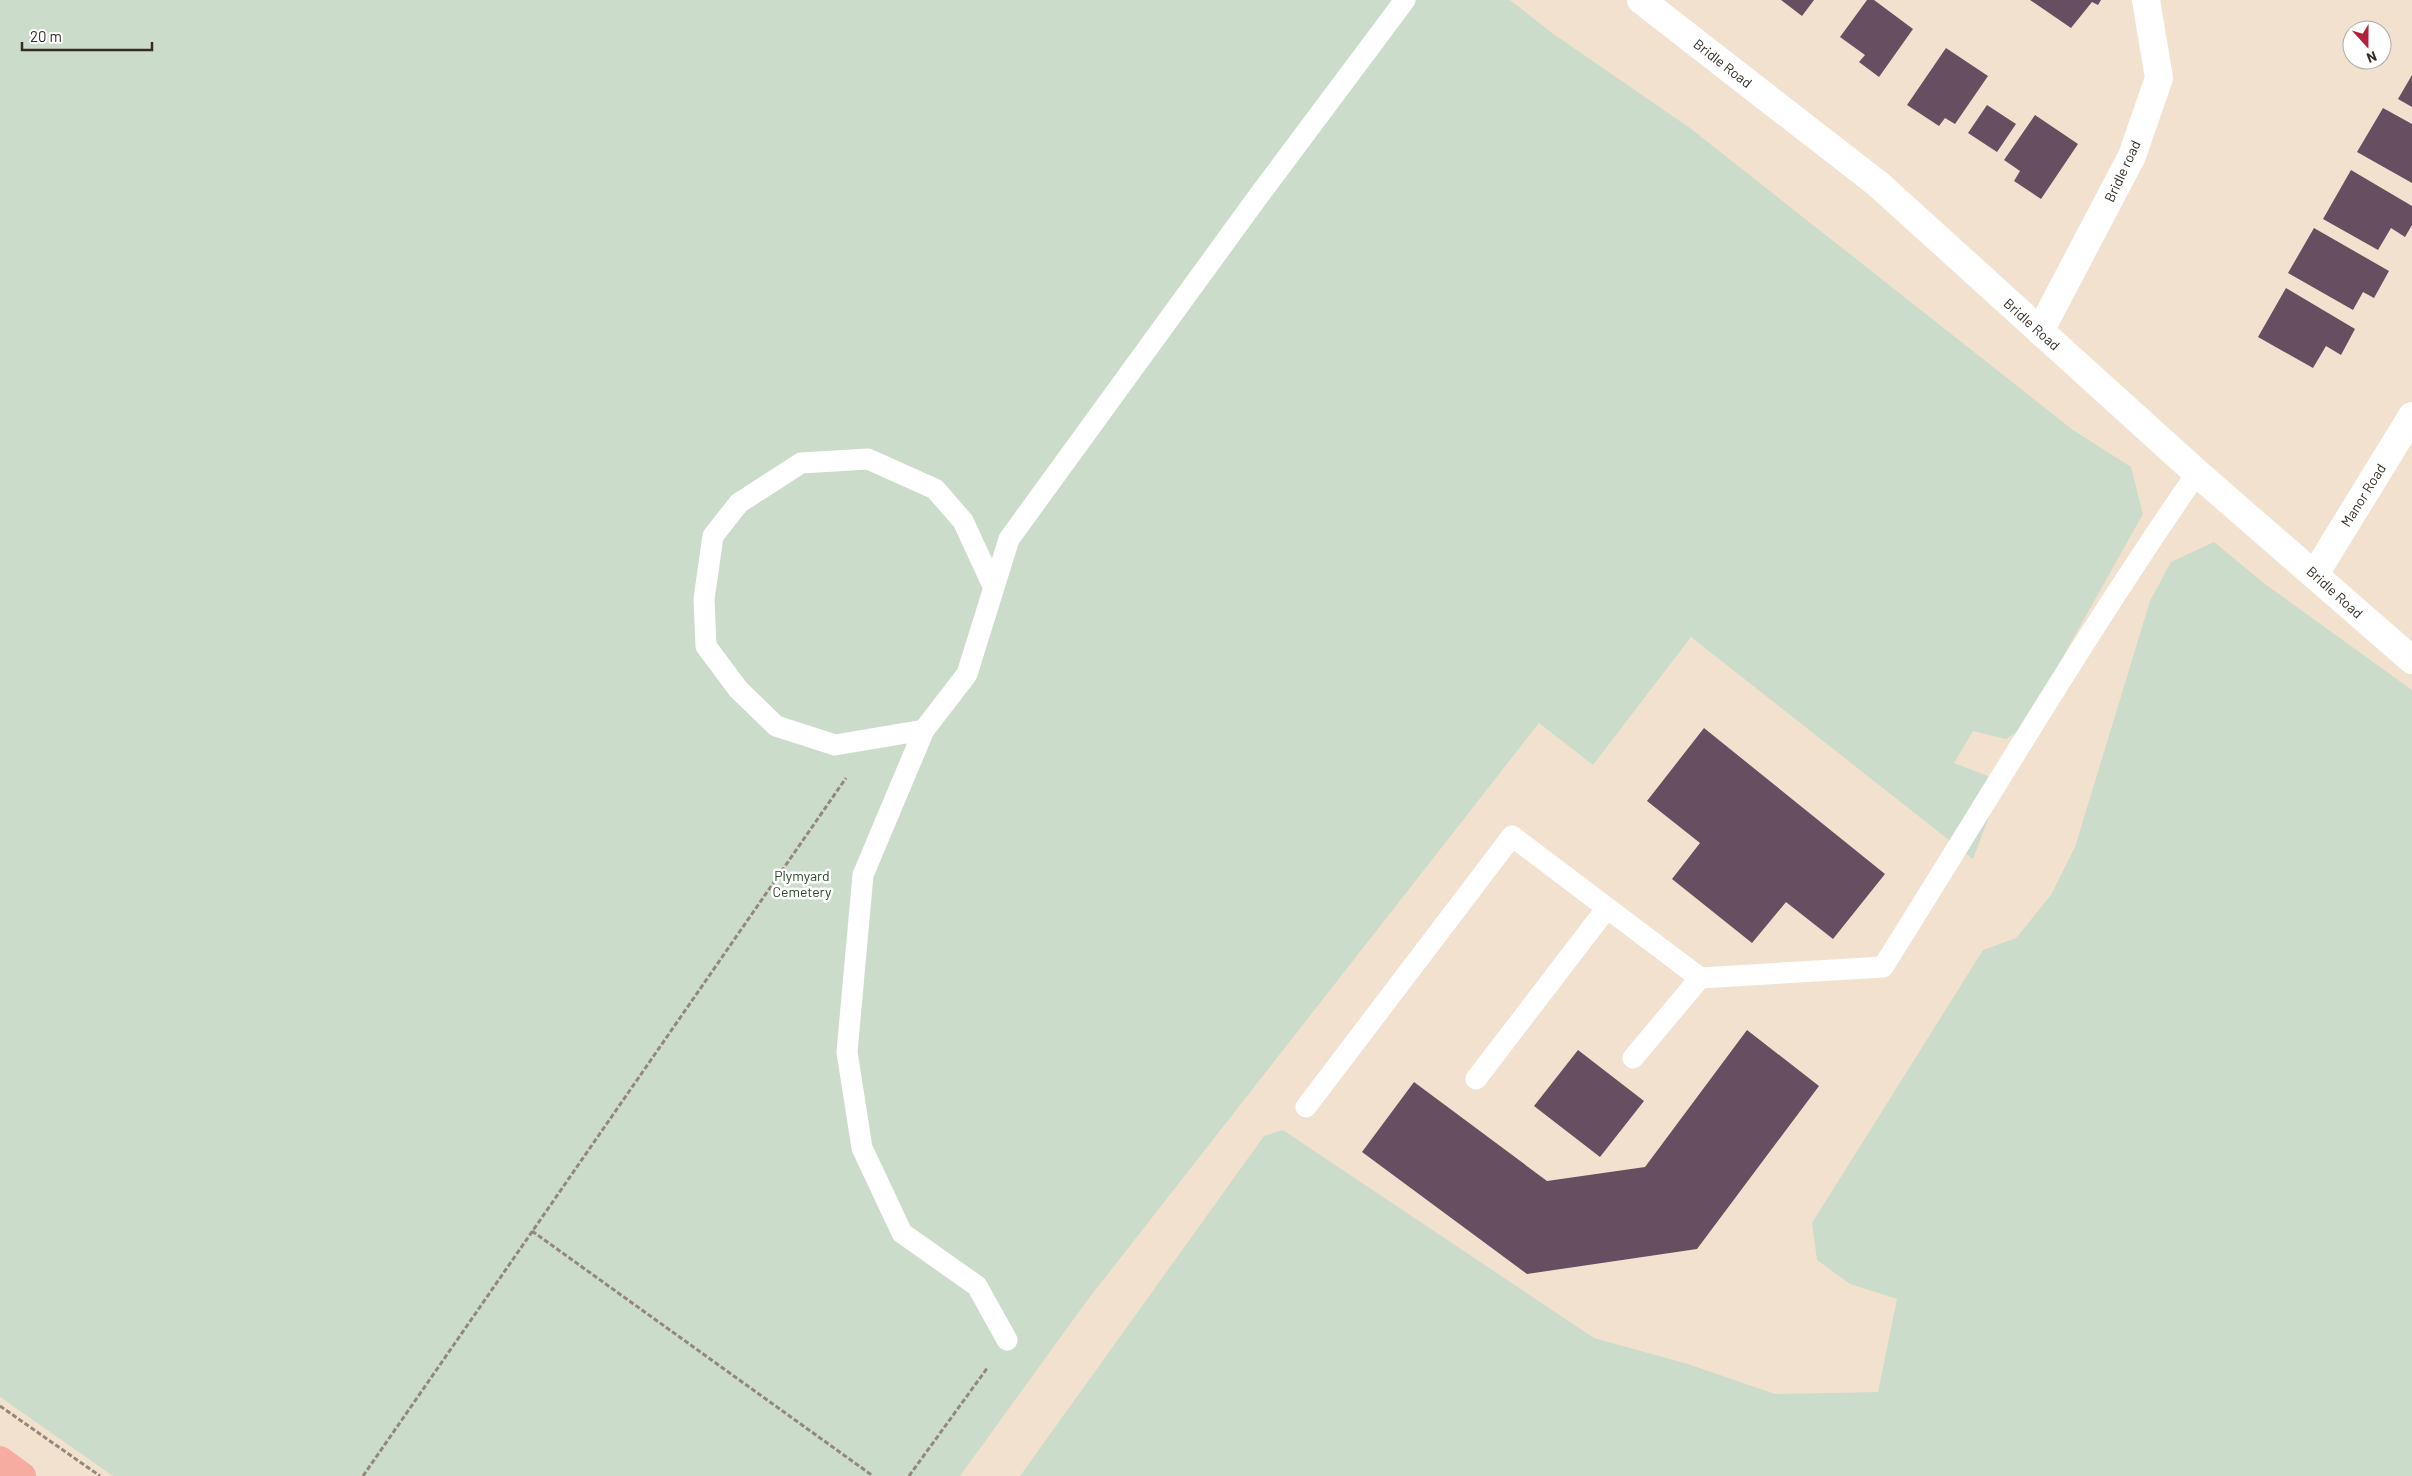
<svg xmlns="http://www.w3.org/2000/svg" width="2412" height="1476" viewBox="0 0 2412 1476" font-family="Barlow,sans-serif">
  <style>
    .green { fill: #ccdcca }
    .building { fill: #684e61 }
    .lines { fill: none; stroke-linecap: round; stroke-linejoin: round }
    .path { stroke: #94877b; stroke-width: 3; stroke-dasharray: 5 2.5; stroke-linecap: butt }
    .lane { stroke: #fff; stroke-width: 21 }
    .street { stroke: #fff; stroke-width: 28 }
    .secondary { stroke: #fff; stroke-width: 28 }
    .highway { stroke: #f7aca2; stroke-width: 28 }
    .labels { text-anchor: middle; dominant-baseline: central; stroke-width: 5; stroke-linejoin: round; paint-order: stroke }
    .street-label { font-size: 14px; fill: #342d26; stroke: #fff }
    .park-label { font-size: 14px; fill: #284b25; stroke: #fff }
  </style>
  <rect width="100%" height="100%" fill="#f3e1cf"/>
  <path class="green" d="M0,0h1510l42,33 138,95 383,302 58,37 12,47 -120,214 -17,11 -33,-8 -19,32 34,13 7,25 -22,58 -282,-222 -98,128 -54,-42 -453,579 -126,174h-847l-113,-79z
    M2214,542l51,42 147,106v786h-1392l244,-340 19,-6 311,208 94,26 87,30 103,-2 19,-93 -47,-15 -33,-24 -5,-37 171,-273 33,-12 35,-43 24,-48 75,-246 21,-39z"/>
  <path class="building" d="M1781,0h33l-12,16z
    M1867,0h7l39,29 -34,48 -20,-15 6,-7 -25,-18z
    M2030,0h71l-3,5 -6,-3 -21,26z
    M1946,48l42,28 -33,48 -10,-6 -6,8 -32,-21z
    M2412,75v32l-14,-8z
    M1987,105l29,19 -19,28 -29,-19z
    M2383,108l29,16v59l-55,-31z
    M2035,115l43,29 -37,55 -27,-18 6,-10 -16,-11z
    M2351,170l61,36v19l-7,12 -14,-9 -13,22 -55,-31z
    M2314,228l75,43 -15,27 -11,-6 -10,18 -65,-37z
    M2286,288l69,41 -14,26 -15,-9 -13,22 -55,-31z
    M1704,728l181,146 -52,65 -47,-37 -34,41 -80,-64 28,-36 -53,-42z
    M1747,1030l72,56 -122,163 -170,25 -165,-122 52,-70 133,99 98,-14z
    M1578,1050l66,51 -44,56 -66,-51z"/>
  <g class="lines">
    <path class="path" d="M532,1231l341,245
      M0,1406l100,70
      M363,1476l483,-698
      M909,1476l79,-109"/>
    <path class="lane" d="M924,730l-89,15 -59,-19 -38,-37 -32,-43 -2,-47 9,-63 26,-33 62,-40 67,-4 67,30 28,32 31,67
      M1633,1058l67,-80 183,-11c104,-165 203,-334 314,-494
      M1476,1079l131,-171
      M1306,1107l206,-271 188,142
      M1007,1340l-30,-54 -75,-53 -40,-85 -15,-96 16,-177 61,-145 43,-56 42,-135 248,-341 148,-198"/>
    <path class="street" d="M2040,331l92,-175 27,-78 -13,-78
      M2315,574l97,-158"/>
    <path class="secondary" d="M1641,0l237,184 319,289 215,187"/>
    <path class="highway" d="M0,1460l22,16"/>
  </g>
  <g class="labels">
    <g class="street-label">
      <text transform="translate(1723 63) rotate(38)">Bridle Road</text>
      <text transform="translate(2122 171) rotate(-65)">Bridle road</text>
      <text transform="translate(2032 324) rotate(42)">Bridle Road</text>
      <text transform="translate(2363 495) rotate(-58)">Manor Road</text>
      <text transform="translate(2335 592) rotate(42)">Bridle Road</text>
    </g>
    <g class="park-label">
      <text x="802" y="875">Plymyard<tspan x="802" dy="16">Cemetery</tspan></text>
    </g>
  </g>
  <g transform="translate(2367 45) rotate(159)"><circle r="24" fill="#ffffff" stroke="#aeaba8"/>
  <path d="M0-4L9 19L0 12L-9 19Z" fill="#b21f3b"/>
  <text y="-8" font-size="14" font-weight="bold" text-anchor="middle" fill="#342d26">N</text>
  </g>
  <path d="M22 42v8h130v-8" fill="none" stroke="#342d26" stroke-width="2.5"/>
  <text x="30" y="42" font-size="15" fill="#342d26" stroke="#ffffff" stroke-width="4" paint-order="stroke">20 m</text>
</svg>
